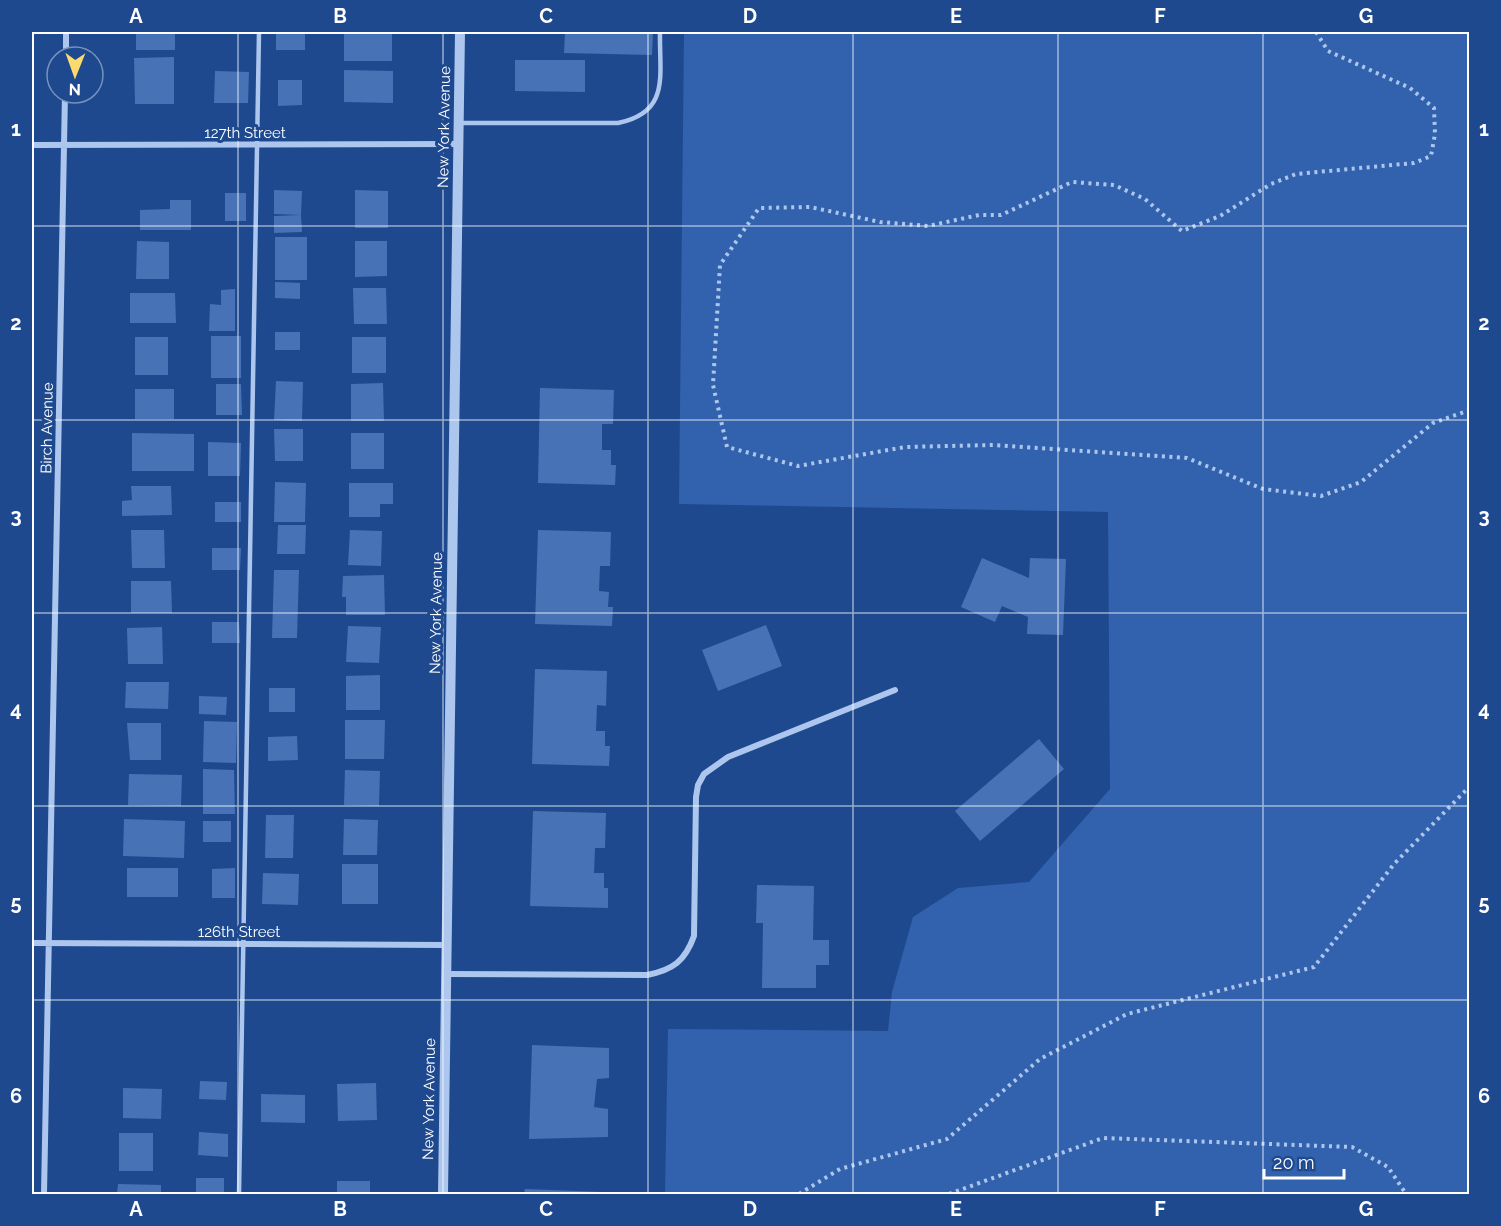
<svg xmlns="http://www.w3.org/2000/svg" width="1501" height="1226" viewBox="0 0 1501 1226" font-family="Raleway,sans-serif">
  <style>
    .grass { fill: #3262ad }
    .building { fill: #4772b6 }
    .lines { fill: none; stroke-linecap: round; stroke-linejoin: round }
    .path { stroke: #adc6ed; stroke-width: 4; stroke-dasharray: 3 4.5; stroke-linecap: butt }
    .service { stroke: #adc6ed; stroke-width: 4.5 }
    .minor { stroke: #adc6ed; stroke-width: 6 }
    .tertiary { stroke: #adc6ed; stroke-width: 10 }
    .grid { fill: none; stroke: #fff; stroke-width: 1.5; stroke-opacity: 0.55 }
    .labels { text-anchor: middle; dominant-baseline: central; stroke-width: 6; stroke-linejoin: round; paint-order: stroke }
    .street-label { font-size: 15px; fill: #fff; stroke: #1e498f }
    .neatline { fill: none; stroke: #fff; stroke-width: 2 }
    .grid-label { font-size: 20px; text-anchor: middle; font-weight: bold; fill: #fff }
  </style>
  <rect width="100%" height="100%" fill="#1e498f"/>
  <path class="grass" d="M684,32h785v1162h-804l3,-165 220,2 4,-39 21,-75 45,-29 71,-6 81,-93 -2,-277 -429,-8z"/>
  <path class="building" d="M136,32h39v18h-39z
    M276,32h29v18h-29z
    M344,32h48v29h-48z
    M565,32h88l-1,23 -88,-2z
    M174,57v47h-39l-1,-46z
    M515,60h70v32l-70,-1z
    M344,70l49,1v32l-49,-1z
    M215,71l34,1 -1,31h-34z
    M278,80h24v25l-24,1z
    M274,190l28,1 -1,24 -27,-1z
    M355,190l33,1v37h-33z
    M225,193h21v28h-21z
    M170,200h21v30h-51v-20l30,-1z
    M301,215l1,17 -28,1v-17z
    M275,237h32v43h-32z
    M137,241l32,1v37h-33z
    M355,241h32v35l-32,1z
    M275,282l25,1v16l-25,-1z
    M353,288h33l1,36h-33z
    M235,289v42h-26l1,-27 11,1v-15z
    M130,293h45l1,30h-46z
    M275,332h25v18h-25z
    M211,336h30v42h-30z
    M135,337h33v38h-33z
    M352,337h34v36h-34z
    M276,381l27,1 -1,39 -28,-1z
    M383,383l1,38h-33v-37z
    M216,384h25l1,31h-26z
    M540,388l74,2 -1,34h-11v26h9v15h5l-1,20 -77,-2z
    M135,389h39v30h-39z
    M274,429h29v32h-28z
    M132,433l62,1v37h-62z
    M351,433h33v36h-33z
    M208,442l33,1 -1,33h-32z
    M275,482l31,1 -1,39h-31z
    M349,483h44v21h-13v13h-31z
    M131,486h40l1,29 -50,1v-15l10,-1z
    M215,502h26v20h-26z
    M278,525h28l-1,29h-28z
    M131,530h33l1,38h-33z
    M350,530l32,1 -1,35 -33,-1z
    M538,530l73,2 -1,34h-10l-1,25 10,1 -1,15h5l-1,19 -77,-2z
    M212,548h29l-1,22h-28z
    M982,558l47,20 1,-20 36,1 -3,76 -36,-1 1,-17 -26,-11 -7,16 -34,-15z
    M274,570h25l-2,68h-25z
    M384,575l1,40h-39v-18h-4l1,-21z
    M131,581h40l1,32h-41z
    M212,622h27l1,21h-28z
    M766,625l16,41 -64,25 -16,-41z
    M348,626l33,1 -2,36 -33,-1z
    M162,627l1,37h-35l-1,-36z
    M535,669l72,2 -1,35 -9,-1 -1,26h9v15h5l-1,20 -77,-2z
    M380,675v35h-34v-34z
    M126,682h43l-1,27 -43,-1z
    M269,688h26v24h-26z
    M199,696l28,1 -1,18 -27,-1z
    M345,720h40l-1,39h-39z
    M204,721l33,1 -1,41 -33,-1z
    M127,723h34v37h-31z
    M297,736l1,24 -30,1v-24z
    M1039,739l25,30 -84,72 -25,-30z
    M203,769l31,1 1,44h-32z
    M345,770l35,1 -1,35 -35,-1z
    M129,774l53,1 -1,31 -53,-1z
    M533,811l73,2 -1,35h-10l-1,25h10v15h4v20l-78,-2z
    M266,815h28l-1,43h-28z
    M124,819l61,2 -1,37 -61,-2z
    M344,819l34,1 -1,35h-34z
    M203,821h28v21h-28z
    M342,864h36v40h-36z
    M127,868h51v29h-51z
    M235,868v30h-23v-29z
    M263,873l36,1 -1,31 -36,-1z
    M757,885l57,1 -1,54h16v25h-13v23h-54l1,-65h-7z
    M532,1045l77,3v30l-12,1 -3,28 14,2v28l-79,2z
    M200,1081l27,1 -1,18 -27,-1z
    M376,1083l1,37 -39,1 -1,-37z
    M123,1088l39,1 -1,30 -38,-1z
    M261,1094l44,1v28l-44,-1z
    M199,1132l29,2v23l-30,-2z
    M119,1133h34v38h-34z
    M196,1178h28v16h-28z
    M337,1181h33v13h-33z
    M118,1184l43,1v9h-44z
    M525,1189l77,3v2h-78z"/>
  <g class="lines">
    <path class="path" d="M1316,32l12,19 82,37 24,20 1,26 -4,22 -17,7 -118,11 -25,10 -51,32 -38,15 -37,-32 -31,-14 -42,-3 -71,33h-22l-51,11 -48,-4 -70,-15 -51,1 -39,57 -7,120 14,62 71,19 107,-19 88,-2 194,13 76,31 58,7 40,-14 72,-59 37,-13
      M799,1194l41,-25 107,-30 93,-80 87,-45 187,-47 80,-103 76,-78
      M949,1194l154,-56 249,9 36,20 18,27"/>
    <path class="service" d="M458,123h160c53,-11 41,-48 42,-91
      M239,1194l20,-1162"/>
    <path class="minor" d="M66,57v-25
      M32,145l426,-1
      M32,943l413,2
      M446,974l201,1c26,-5 38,-14 47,-39l2,-139 2,-12 6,-11 24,-17 167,-67
      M44,1194l21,-1101"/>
    <path class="tertiary" d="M443,1194l17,-1162"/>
  </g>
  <path class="grid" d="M238,32v1162M443,32v1162M648,32v1162M853,32v1162M1058,32v1162M1263,32v1162M32,226h1438M32,420h1438M32,613h1438M32,806h1438M32,1000h1438"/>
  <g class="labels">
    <g class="street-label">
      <text transform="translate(444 127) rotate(-89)">New York Avenue</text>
      <text x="245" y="133">127th Street</text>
      <text transform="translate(47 428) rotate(-89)">Birch Avenue</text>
      <text transform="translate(436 613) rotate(-89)">New York Avenue</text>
      <text x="239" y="932">126th Street</text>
      <text transform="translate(429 1099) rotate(-89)">New York Avenue</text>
    </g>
  </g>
  <rect width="1501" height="1226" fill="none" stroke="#1e498f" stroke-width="66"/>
  <g transform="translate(75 75) rotate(181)"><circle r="28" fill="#1e498f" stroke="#7892bc" stroke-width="1.5"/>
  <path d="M0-4.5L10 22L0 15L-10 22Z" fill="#fcda6d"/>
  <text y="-9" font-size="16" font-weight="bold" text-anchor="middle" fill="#ffffff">N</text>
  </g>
  <path d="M1264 1169v9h80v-9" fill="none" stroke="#ffffff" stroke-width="3"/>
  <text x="1273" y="1169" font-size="18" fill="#ffffff" stroke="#1e498f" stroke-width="4.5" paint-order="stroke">20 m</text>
  <rect x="33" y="33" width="1435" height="1160" class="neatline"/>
  <g class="grid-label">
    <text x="136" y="23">A</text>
    <text x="340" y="23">B</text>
    <text x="546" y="23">C</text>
    <text x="750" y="23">D</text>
    <text x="956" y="23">E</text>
    <text x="1160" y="23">F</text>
    <text x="1366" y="23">G</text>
    <text x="16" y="136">1</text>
    <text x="1484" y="136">1</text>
    <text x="16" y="330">2</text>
    <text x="1484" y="330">2</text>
    <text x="16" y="523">3</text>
    <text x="1484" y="523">3</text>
    <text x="16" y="716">4</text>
    <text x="1484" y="716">4</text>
    <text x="16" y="910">5</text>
    <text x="1484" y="910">5</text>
    <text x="16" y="1103">6</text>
    <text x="1484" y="1103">6</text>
    <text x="136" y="1216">A</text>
    <text x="340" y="1216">B</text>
    <text x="546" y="1216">C</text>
    <text x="750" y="1216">D</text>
    <text x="956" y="1216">E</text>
    <text x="1160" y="1216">F</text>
    <text x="1366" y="1216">G</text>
  </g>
</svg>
